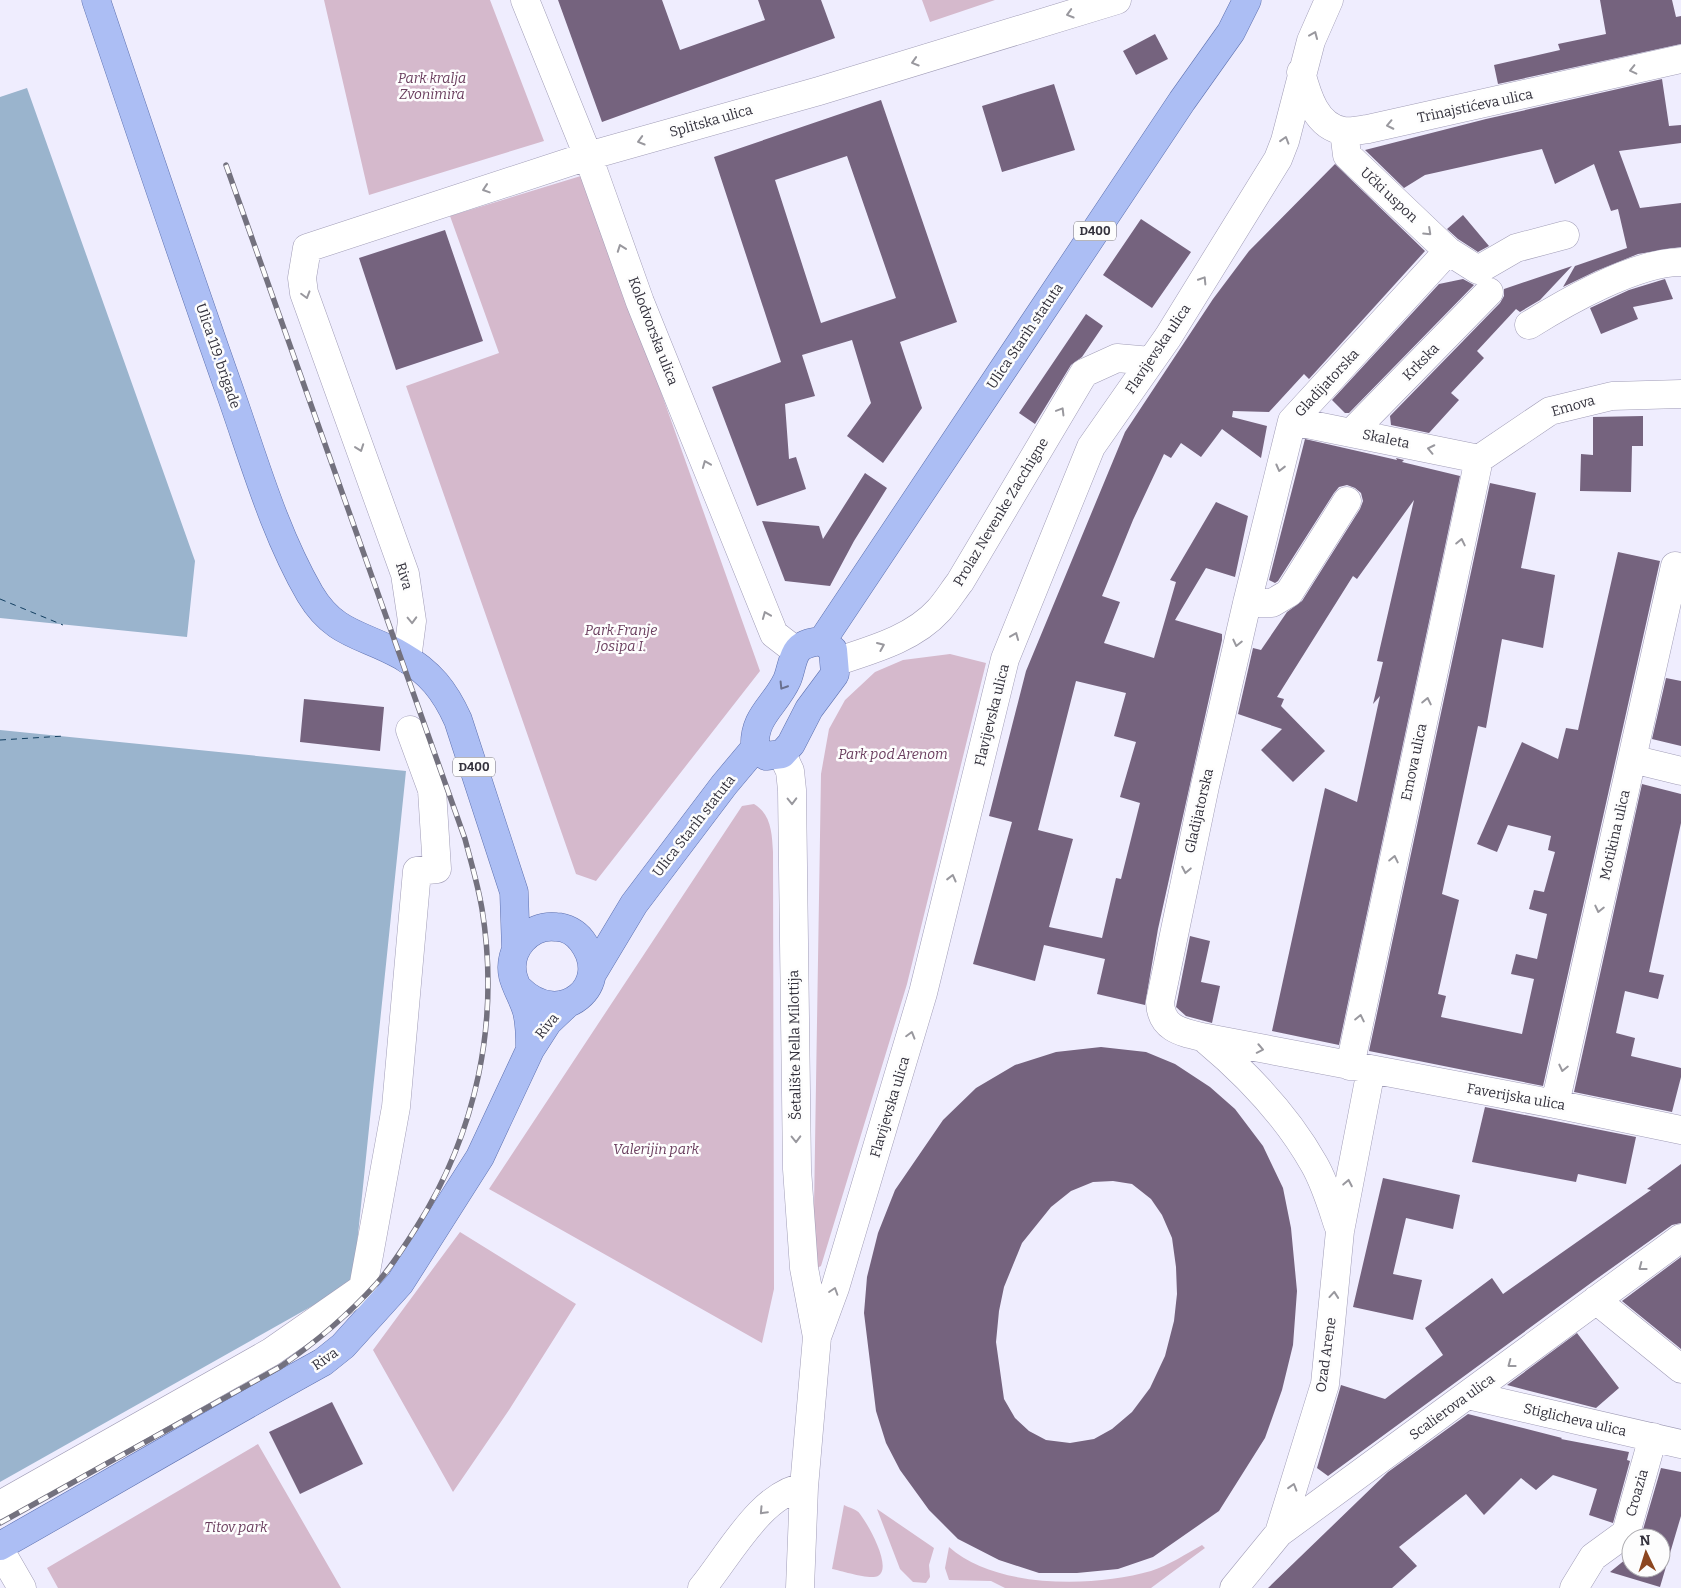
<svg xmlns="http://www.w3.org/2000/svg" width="1681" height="1588" viewBox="0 0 1681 1588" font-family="Bitter,serif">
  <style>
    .green { fill: #d5b9cc }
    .water { fill: #9ab4cd }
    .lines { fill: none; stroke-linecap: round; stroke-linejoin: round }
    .ferry { stroke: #133f61; stroke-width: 1; stroke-dasharray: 6 5; stroke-linecap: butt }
    .building { fill: #75637e; fill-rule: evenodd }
    .minor-casing { stroke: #a19db7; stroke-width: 29 }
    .major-casing { stroke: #5e71af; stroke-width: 29 }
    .minor { stroke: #fff; stroke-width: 28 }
    .major { stroke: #acbef4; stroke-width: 28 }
    .rail-casing { stroke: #73717e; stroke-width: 5.5 }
    .rail { stroke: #fdfdfd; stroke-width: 4; stroke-dasharray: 11; stroke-linecap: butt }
    .oneway { stroke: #99989e }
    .oneway2 { stroke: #69708f }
    .labels { text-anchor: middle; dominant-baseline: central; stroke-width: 5; stroke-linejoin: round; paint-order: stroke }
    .shield { fill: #fdfdfd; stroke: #706e76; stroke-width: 1 }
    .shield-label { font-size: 12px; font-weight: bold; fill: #33313c }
    .park-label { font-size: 14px; font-style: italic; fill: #6a3e5e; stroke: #fdfdfd }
    .street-label { font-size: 14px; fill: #33313c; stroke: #fdfdfd }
  </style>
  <rect width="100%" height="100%" fill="#efedfe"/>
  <path class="green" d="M324,0h166l54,141 -175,54z
    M922,0h73l-65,22z
    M584,175l176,496 -164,210 -20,-7 -170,-488 93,-33 -49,-137z
    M950,654l36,9 -79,321 -86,282 -8,4 8,-496 8,-45 16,-29 30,-28 28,-12z
    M754,804c17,10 18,29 19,48l1,437 -12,54 -273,-154 253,-383z
    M460,1232l116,72 -67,106 -56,82 -80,-142z
    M258,1444l83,144h-283l-11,-20z
    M844,1505c5,3 13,4 16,9 8,10 33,54 18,62 -8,4 -36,-5 -46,-7z
    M877,1509l57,39 -5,17 1,12 -4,6 -13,-1 -13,-13z
    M1202,1545l3,3 -54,40h-146l-14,-7 -42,-1 -4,-12 4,-21c45,41 143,41 202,24 18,-6 35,-17 51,-26z"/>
  <path class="water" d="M27,88l168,473 -8,76 -187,-19v-521z
    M0,730l406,41 -53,512 -353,199z"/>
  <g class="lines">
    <path class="ferry" d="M0,599l63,26
      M0,740l64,-4"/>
  </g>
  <path class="building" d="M558,0h104l18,50 85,-30 -7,-20h63l14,38 -233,84z
    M1600,0h72l4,17 5,-1v28l-183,40 -4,-19 66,-15 -2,-6 48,-10z
    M1155,34l13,25 -32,16 -13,-24z
    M1662,79l7,47 12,-1v18l-62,8 21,57 41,-5v44l-43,7 -42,17 -33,16 12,-21 52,-18 -9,-39 -7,2 -17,-47 -39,20 -13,-35 -117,26 -21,13 -39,-38 121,-31z
    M1054,84l21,66 -73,22 -20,-66z
    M881,100l76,222 -57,20 22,66 -39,55 -36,-27 24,-33 -19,-63 -50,15 13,41 -30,8 4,55 7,-2 10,32 -49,17 -45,-119 69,-25 -67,-205zM847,156l49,142 -75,25 -46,-143z
    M1335,164l90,87 -116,128 -5,-5 -35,38 -36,-1 -1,6 35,9 -6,32 -39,-29 -21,28 -20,-14 -10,15 -7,-4 -31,66 -31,76 18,6 -16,41 50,15 22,-76 -6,-2 46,-78 32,14 -13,61 -29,-9 -31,52 47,14v6l-64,289 -13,76 -48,-11 8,-35 -61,-14 -9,36 -62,-17 39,-142 -23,-6 37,-145 99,-239 88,-133 36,-48zM1076,681l50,12 -12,43 22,6 -16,55 20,6 -19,76 -5,-1 -14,60 -53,-11 24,-88 -35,-9z
    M1463,215l26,31 -11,6 -20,-13 -11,-10z
    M1141,219l50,33 -39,56 -49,-33z
    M445,230l38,111 -87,29 -37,-112z
    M1572,266l-32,34 -20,12 -4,-3 -39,42 7,7 -33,35 8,7 -30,33 -38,-8 -1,-9 110,-113 4,-7v-7z
    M1463,279l11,6 -125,128h-4l-13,-13 107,-116z
    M1665,279l8,20 -40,8 5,12 -37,15 -11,-26 39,-18z
    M1086,314l17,12 -21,31 -11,8 -36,59 -16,-11z
    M1643,416v30h-11l-1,46 -51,-1 1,-37 12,1v-38z
    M1305,439l92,21 -1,-2 8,2 -2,2 58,14 -121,569 -67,-14 53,-243 32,14 23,-106 -7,8 10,-42 -6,-1 37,-161 -57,79 -4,-3 -76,121 7,2 -3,7 44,45 -32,31 -32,-32 21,-21 -44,-15 15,-66 8,2 26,-38 15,-11 58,-92 3,-8 -2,-8 -6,-5 -8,-3 -8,2 -5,6 -56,88 -3,2 -6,-3z
    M865,473l22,15 -33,53 -24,45 -45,-5 -23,-60 57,5 4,13z
    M1490,483l46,10 -15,75 34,7 -12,73 -41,-9 -16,89 -8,-2 -36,168 17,6 -21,94 8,2 -5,21 81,17 12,-55 -23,-5 5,-20 21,5 10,-45 -18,-5 5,-19 10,2 11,-40 -7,-2 3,-14 -43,-11 -11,27 -20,-8 45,-102 36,17 8,-31 12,2 40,-178 42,9 -117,525 -174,-35z
    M1666,678l15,3v65l-29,-7z
    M304,699l80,8 -4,44 -80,-9z
    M1642,784l39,10v29l-32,149 15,3 -6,24 -33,-8 -9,42 19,5 -4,18 50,12v9l-9,35 -98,-20z
    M1190,936l20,5 -9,41 19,4 -8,37 -26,-7 -10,-9z
    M1101,1047l45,5 29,12 35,23 25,22 28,37 20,42 8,40 6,63 -4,54 -11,45 -17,48 -46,73 -66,46 -35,12 -41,4h-38l-40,-13 -41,-21 -29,-29 -29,-40 -14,-27 -10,-32 -12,-98 3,-36 11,-44 17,-43 48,-70 33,-32 39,-23 41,-13zM1113,1181l19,3 19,15 11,16 10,23 4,29 1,27 -3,27 -9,35 -15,32 -18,24 -20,17 -18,10 -24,4 -24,-3 -17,-9 -14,-13 -11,-19 -8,-57 3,-31 5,-24 18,-44 29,-36 20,-16 22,-9z
    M1485,1107l151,30 -10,47 -48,-10 -2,8 -104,-20z
    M1681,1164v59l-9,2 -77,55 -267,196 -11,-8 24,-83 44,14 58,-44 -18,-27 67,-50 11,16 148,-104 -4,-1z
    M1383,1178l77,17 -7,34 -47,-11 -13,56 29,6 -9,40 -60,-13z
    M1681,1257v92l-59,-48z
    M1577,1333l42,55 -23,20 -89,-23z
    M332,1402l31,62 -63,30 -31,-62z
    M1468,1414l94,24 -1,1 68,13 -2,8 3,1 -17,62 -24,-8 8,-26 -44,-14 -17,15 -15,-12 -37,37 -18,-21 -67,53 18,19 -25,22h-124l120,-116z
    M1661,1468l20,4v44l-21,71 -50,-15 21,-17v13h30v-30h-10l2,-1 -11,-4z"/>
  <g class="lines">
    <g class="minor-casing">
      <path id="minor" d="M525,0l63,156 52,146 134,332 22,17
        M1301,72c6,23 15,55 43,59 7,1 16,-1 24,-2l313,-70
        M1344,131l3,24 101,96 30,19 38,-22 49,-13
        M1448,251l-156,170 -45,182 -42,183 -45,216c1,26 20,30 42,35l353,67 126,26
        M1529,325c37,-23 107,-63 152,-63
        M1292,421l187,38
        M1352,432l137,-140
        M1479,459l71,-48 62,-15 69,-2
        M1247,603h25l17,-10 58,-92
        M407,659l5,-38 -7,-47 -101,-281 -2,-15 5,-30 281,-92 231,-65 298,-91
        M835,662c36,-12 78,-23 104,-52 8,-9 14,-19 21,-28l124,-209 33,-15 34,3
        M782,754l8,17 2,19 5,379 7,99 13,69
        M1632,759l49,12
        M1205,1039c42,35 82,77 109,125 11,19 17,40 24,61
        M1350,1066l129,-607
        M1555,1104l120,-538
        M1596,1300l85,69
        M1468,1395l213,49
        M0,1505l271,-153 92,-64 33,-181 21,-236 20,-2 -5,-79 -22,-60
        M1279,1533l46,-149 15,-153 31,-161
        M0,1550l22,38
        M702,1588c26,-31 59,-95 102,-101
        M800,1588l4,-101 13,-150 18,-49 88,-295 82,-334 86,-212 77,-110 110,-178 7,-18 26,-100 18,-41
        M1234,1588l45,-55 402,-295
        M1574,1588l19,-31 33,-24 27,-96"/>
    </g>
    <g class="major-casing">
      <path id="major" d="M96,0c44,131 88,262 134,392 24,68 44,140 80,202 25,42 54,40 92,62 28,16 43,35 56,64l56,172 2,58
        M822,641l360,-540 49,-69 16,-32
        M592,974l42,-70 90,-119 31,-37c-2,-32 20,-42 32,-68 4,-9 5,-23 11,-30 6,-7 15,-8 24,-9l11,9 2,24 -26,35 -18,35 -9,10 -16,2 -11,-8
        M519,989c42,42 96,-5 63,-48 -6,-8 -16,-14 -26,-14 -27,-3 -49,23 -43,49 3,12 11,24 14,36 3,12 3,25 3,38
        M0,1546c108,-61 214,-124 323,-184l20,-16 57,-63 80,-126 50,-107 18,-28 19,-18"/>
    </g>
    <use href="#minor" class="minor"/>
    <use href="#major" class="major"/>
    <g class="rail-casing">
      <path id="rail" d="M0,1523l280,-156c35,-24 68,-52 97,-84 15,-17 27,-36 39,-55 61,-96 84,-207 66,-319 -4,-24 -11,-47 -17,-70l-239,-674"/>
    </g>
    <use href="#rail" class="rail"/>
  </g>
  <defs><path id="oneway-chevron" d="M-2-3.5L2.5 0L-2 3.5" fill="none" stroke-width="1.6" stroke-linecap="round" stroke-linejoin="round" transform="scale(1.25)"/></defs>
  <g class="oneway">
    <use href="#oneway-chevron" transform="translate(1070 14) rotate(164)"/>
    <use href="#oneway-chevron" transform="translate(1314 35) rotate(-67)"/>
    <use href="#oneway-chevron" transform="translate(915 62) rotate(163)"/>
    <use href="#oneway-chevron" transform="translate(1633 70) rotate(167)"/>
    <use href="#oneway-chevron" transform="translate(1390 125) rotate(168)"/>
    <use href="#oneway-chevron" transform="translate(1285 140) rotate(-73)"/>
    <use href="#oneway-chevron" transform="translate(641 141) rotate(164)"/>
    <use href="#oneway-chevron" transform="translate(486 189) rotate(162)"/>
    <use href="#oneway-chevron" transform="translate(1428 232) rotate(43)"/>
    <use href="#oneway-chevron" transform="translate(621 248) rotate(-110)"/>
    <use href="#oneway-chevron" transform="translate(1203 280) rotate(-58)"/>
    <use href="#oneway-chevron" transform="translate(306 295) rotate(74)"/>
    <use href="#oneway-chevron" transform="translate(1061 411) rotate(-59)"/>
    <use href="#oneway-chevron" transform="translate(360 448) rotate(70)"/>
    <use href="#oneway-chevron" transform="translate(1431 449) rotate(-168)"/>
    <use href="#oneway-chevron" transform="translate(706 464) rotate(-112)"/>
    <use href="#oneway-chevron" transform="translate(1280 468) rotate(104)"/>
    <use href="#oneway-chevron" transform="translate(1461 542) rotate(-78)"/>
    <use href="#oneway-chevron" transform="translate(766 615) rotate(-112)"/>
    <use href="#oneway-chevron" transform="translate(412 620) rotate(88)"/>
    <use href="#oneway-chevron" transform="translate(1015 636) rotate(-68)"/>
    <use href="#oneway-chevron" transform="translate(1237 643) rotate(103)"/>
    <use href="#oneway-chevron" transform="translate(881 646) rotate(-23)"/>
    <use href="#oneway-chevron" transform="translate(1427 701) rotate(-78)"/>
    <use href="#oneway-chevron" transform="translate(792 801) rotate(89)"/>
    <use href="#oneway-chevron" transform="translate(1394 859) rotate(-78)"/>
    <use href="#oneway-chevron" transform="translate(1186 870) rotate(101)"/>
    <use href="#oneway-chevron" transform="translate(952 878) rotate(-76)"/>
    <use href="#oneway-chevron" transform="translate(1599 909) rotate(103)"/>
    <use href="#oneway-chevron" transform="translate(1360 1018) rotate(-78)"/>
    <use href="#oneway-chevron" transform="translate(911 1035) rotate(-74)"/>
    <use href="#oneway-chevron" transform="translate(1260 1049) rotate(11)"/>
    <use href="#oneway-chevron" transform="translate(1563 1068) rotate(103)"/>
    <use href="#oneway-chevron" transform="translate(796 1139) rotate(89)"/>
    <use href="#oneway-chevron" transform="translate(1348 1183) rotate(-79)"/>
    <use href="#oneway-chevron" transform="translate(1642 1267) rotate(143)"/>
    <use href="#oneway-chevron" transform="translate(834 1291) rotate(-72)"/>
    <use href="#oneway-chevron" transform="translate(1334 1295) rotate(-85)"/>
    <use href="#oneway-chevron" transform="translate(1511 1364) rotate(143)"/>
    <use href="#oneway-chevron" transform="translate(1293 1487) rotate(-73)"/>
    <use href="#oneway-chevron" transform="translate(763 1511) rotate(133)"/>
  </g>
  <use class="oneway2" href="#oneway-chevron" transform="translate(783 686) rotate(122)"/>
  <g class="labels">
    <g class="shield">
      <rect x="1074" y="221.5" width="42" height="19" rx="4"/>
      <rect x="453" y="757.5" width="42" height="19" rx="4"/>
    </g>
    <g class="shield-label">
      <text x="1095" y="231">D400</text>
      <text x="474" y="767">D400</text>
    </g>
    <g class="park-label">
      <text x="432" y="78">Park kralja<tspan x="432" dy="16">Zvonimira</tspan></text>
      <text x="621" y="630">Park Franje<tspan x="621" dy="16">Josipa I.</tspan></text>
      <text x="893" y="754">Park pod Arenom</text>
      <text x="656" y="1149">Valerijin park</text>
      <text x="236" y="1527">Titov park</text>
    </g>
    <g class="street-label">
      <text transform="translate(1475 106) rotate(-12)">Trinajstićeva ulica</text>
      <text transform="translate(711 121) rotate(-16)">Splitska ulica</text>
      <text transform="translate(1389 195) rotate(43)">Učki uspon</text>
      <text transform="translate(653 331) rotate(69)">Kolodvorska ulica</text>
      <text transform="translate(1025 336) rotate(-56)">Ulica Starih statuta</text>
      <text transform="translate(1158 349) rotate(-56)">Flavijevska ulica</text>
      <text transform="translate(218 356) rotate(71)">Ulica 119. brigade</text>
      <text transform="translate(1421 362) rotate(-46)">Krkska</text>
      <text transform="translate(1327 383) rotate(-47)">Gladijatorska</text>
      <text transform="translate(1573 406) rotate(-16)">Emova</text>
      <text transform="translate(1386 439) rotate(12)">Skaleta</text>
      <text transform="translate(1001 512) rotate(-59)">Prolaz Nevenke Zacchigne</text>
      <text transform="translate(404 576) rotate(74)">Riva</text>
      <text transform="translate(992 715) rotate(-76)">Flavijevska ulica</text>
      <text transform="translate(1414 762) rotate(-78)">Emova ulica</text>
      <text transform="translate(1199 811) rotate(-77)">Gladijatorska</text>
      <text transform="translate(694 826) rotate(-52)">Ulica Starih statuta</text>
      <text transform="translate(1615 835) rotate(-77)">Motikina ulica</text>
      <text transform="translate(547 1026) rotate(-51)">Riva</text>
      <text transform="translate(795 1045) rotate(-91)">Šetalište Nella Milottija</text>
      <text transform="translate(1516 1097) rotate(10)">Faverijska ulica</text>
      <text transform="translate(890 1107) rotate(-73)">Flavijevska ulica</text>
      <text transform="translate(1326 1355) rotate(-82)">Ozad Arene</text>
      <text transform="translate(325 1359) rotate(-35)">Riva</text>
      <text transform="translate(1452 1407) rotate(-36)">Scalierova ulica</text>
      <text transform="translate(1575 1420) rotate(13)">Stiglicheva ulica</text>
      <text transform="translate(1637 1493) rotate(-74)">Croazia</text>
    </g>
  </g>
  <g transform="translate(1646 1553) rotate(356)"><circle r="24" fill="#fdfdfd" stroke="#acabb0"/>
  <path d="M0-4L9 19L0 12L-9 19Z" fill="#8c4620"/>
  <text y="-8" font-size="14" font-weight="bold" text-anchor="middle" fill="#33313c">N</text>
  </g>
</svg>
